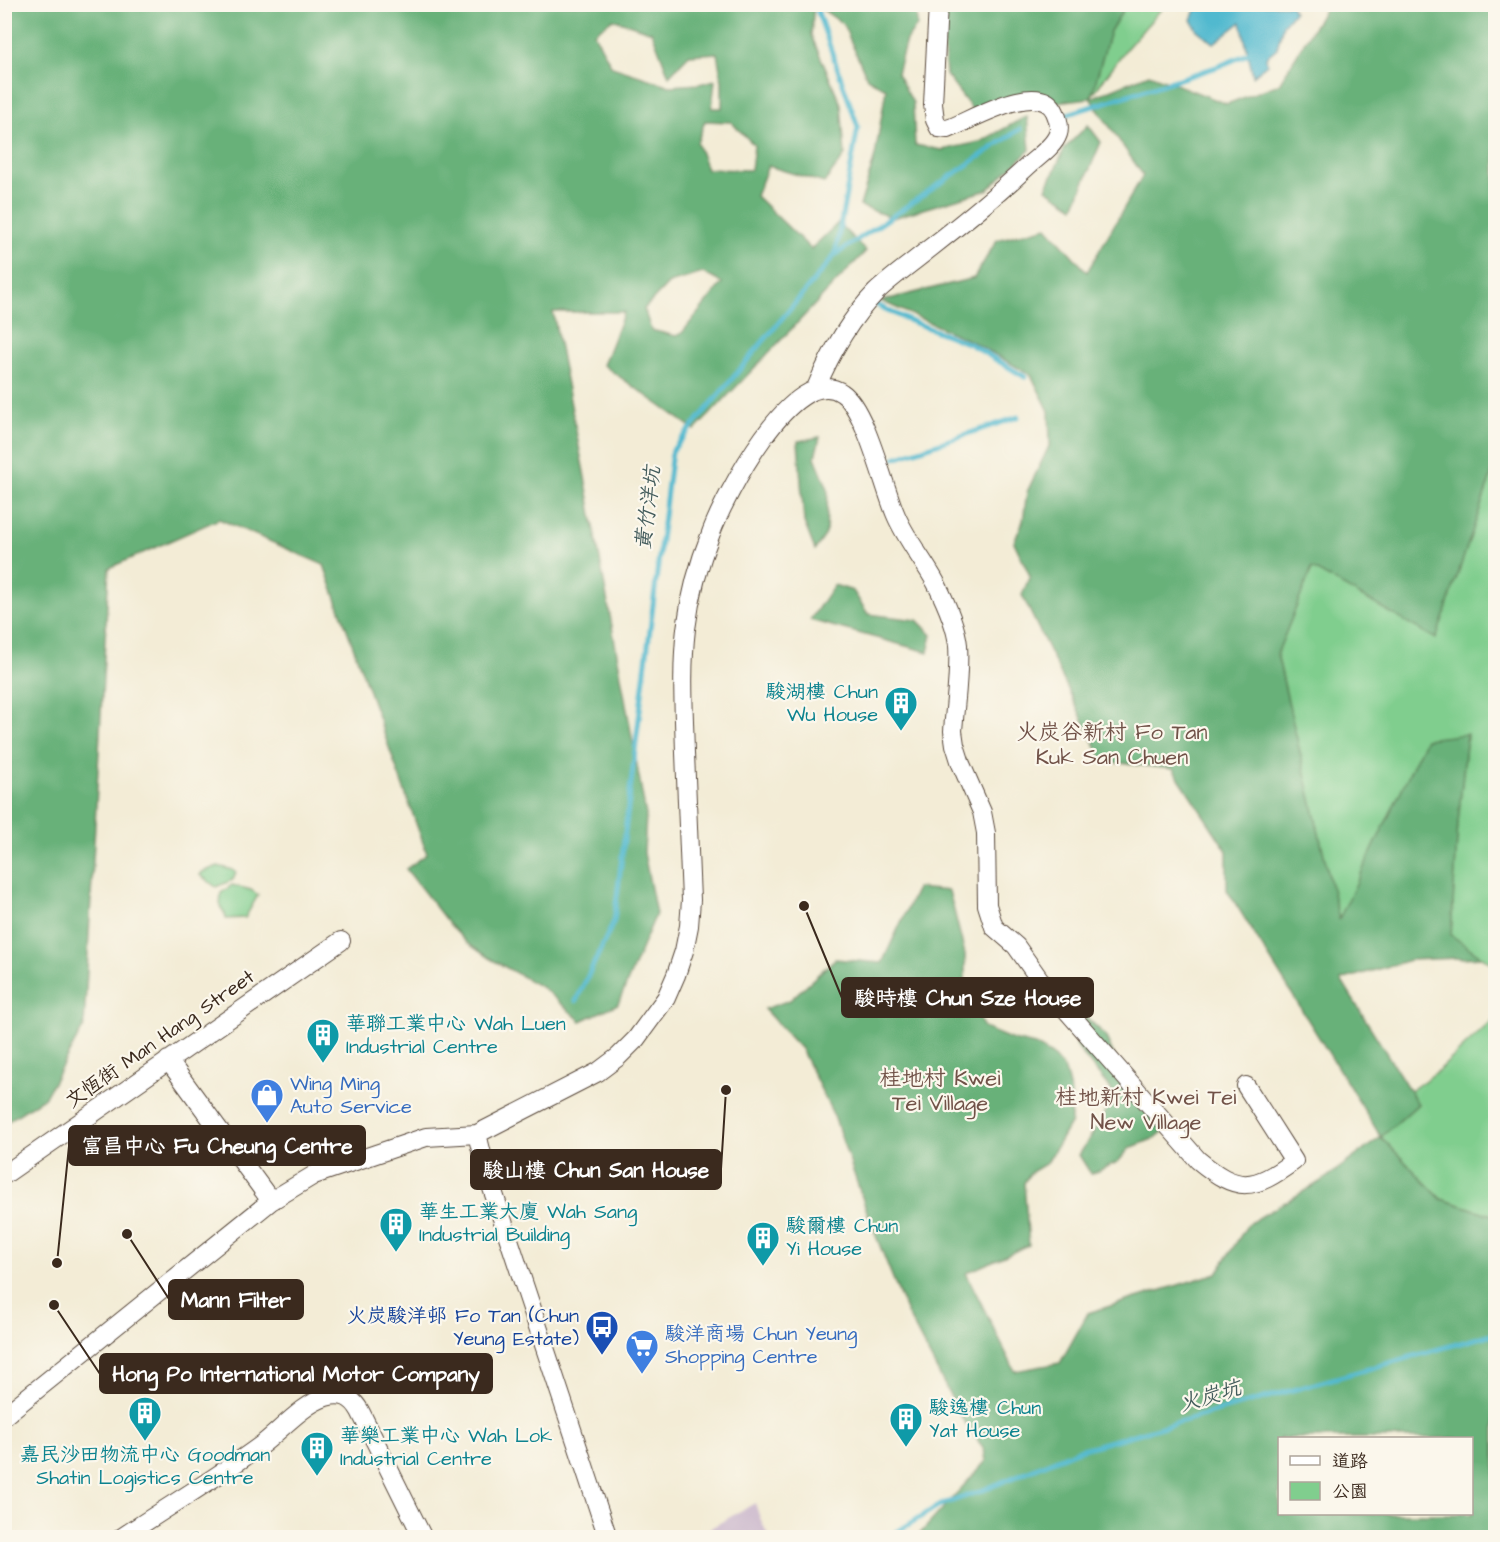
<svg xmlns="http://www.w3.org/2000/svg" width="1500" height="1542" viewBox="0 0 1500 1542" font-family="'Architects Daughter','LXGW WenKai TC',sans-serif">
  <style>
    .industrial { fill: #cfbdcf }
    .green { fill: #80ce8e; stroke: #5e7c56; stroke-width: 1.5 }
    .forest { fill: #68b179; stroke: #526e4c; stroke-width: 1.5; fill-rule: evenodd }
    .water { fill: #51b9cf; stroke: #467276; stroke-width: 1.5 }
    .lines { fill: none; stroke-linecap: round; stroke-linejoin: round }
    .stream { stroke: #51b9cf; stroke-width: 5 }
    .minor-casing { stroke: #57473a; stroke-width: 20 }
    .minor { stroke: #fff; stroke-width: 18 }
    .labels { text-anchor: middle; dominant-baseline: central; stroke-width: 4.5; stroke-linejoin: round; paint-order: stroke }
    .culture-label { font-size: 20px; fill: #0d838f; stroke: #fbf7ec; text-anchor: start }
    .street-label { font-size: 20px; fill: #3b2a1e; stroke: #fbf7ec }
    .shop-label { font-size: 20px; fill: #366cbe; stroke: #fbf7ec; text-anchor: start }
    .transit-label { font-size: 20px; fill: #164399; stroke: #fbf7ec; text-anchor: end }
    .water-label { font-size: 21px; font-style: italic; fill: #435c5c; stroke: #fbf7ec }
    .quarter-label { font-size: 22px; fill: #715248; stroke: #fbf7ec }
    .leader { fill: none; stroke: #3b2a1e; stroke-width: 2 }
    .callout-dot { fill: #3b2a1e; stroke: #fbf7ec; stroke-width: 2 }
    .callout { fill: #3b2a1e; stroke: #3b2a1e; stroke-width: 2 }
    .callout-label { font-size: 21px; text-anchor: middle; font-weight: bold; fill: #fff }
  </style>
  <rect width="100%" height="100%" fill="#fbf7ec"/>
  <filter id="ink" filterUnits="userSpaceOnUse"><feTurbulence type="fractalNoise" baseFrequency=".0167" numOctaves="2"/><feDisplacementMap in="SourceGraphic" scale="12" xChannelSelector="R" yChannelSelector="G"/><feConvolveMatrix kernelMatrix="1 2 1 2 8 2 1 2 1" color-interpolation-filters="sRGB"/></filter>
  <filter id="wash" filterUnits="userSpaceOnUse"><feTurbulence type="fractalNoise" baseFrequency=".008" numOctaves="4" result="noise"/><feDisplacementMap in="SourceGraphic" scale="24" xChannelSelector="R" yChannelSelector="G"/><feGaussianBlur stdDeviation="1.35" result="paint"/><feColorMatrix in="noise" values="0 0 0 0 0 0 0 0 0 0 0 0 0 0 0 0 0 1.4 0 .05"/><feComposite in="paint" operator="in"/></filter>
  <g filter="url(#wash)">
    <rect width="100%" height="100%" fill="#f3ecd6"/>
    <path class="industrial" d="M755,1503l5,15 9,19 -76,1z"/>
    <path class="green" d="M1126,5h39l-39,44 -36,49 20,-67z
      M1495,440v526l-44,-31 7,-113 9,-87 -41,4 -87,181 -62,-266 35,-86 124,70 55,-162z
      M218,866l15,4 3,3 -3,7 -17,7 -16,-12 2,-3z
      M232,885l19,5 7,5 -13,23 -19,1 -1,-5 -5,-8 1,-13z
      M1495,1018v198l-54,-17 -60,-62 37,-33 -8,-13 28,-20z"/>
    <path class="forest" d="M5,4l809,1 -3,30 30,69 4,51 -21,28 -56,-17 -12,30 55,53 27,-26 28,28 -171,179 -92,-65 21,-53h-71l35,181 58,322 -2,38 12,61 -38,90 -37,17 -38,-33 -54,-30 -23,-16 -17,-18 -43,-55 21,-15 -103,-289 -105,-46 -110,49 -25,458 -39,71 -40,26zM613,19l39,13 17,44 20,-21 28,-2 5,28v27h-10l3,-28 -16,4 -29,2 -58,-19 -18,-34zM705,121l26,1 23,23 -3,25 -44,-1 -10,-26zM703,273l19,10 -40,50 -6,3 -25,-6 -7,-21 25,-26z
      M816,5h100l1,21 -11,14 -9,33 16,30 2,42 27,5 38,-8 47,-26 3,34 -43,40 -94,28 -33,-12 15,-50 11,-67 -19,-11 -24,-54z
      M941,5h185l-16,26 -19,67 58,-24 78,30 52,-20 48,-79h168l1,435 -5,36 -55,163 -124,-71 -35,86 62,265 87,-180 41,-5 -9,88 -7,113 31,22 -72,3 -69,20 77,124 -37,33 60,62 54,17v321h-578l69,-76 -2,-12 -22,-31 -56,-107 -34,-85 -38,-110 -33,-67 -37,-40 26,-9 45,-41 47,4 35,-75 32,3 16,63v35l19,39 29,12 22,5 17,10 13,15 6,24v28l-24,41 -17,10 -6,10 5,62 -63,28 49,98 45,-8 28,-50 129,-40 31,-49 75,-44 58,-43 -154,-247v-39l-54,-82 -70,-8 -81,-166 8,-19 -16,-34 9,-21 4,-29 23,-48 -1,-33 -18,-36 -56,-32 -94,-42 93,-23 23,-38 50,-13 40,45 56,-97 -53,-77 -116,14 -28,-37zM1280,1438h192v76h-192z
      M1088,125l13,17 -27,65 -28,-18 19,-41z
      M820,437l-5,20 13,32 -2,45 -11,16 -11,-28 -6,-81z
      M834,585l19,6 15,23 49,6 15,15 -4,17 -118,-32z
      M1085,1016l20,19 27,61 32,35 -9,7 -25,10 -12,14 -27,12 -12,-19 25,-39 8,-25 -36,-45z"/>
    <path class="water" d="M1197,5h94l3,7 -11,13 -6,23 -11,9 1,7 -14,12 -12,-54 -27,21 -17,-13 -6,-10z"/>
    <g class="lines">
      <path class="stream" d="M1065,115l152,-48 31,-13 3,-4
        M835,255l185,-126
        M871,302l39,19 60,23 55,33
        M895,458l123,-41
        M576,1001l38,-80 58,-470 163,-196 23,-128 -43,-123
        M887,1538l51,-32 43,-15 95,-40 420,-118"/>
    </g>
  </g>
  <g filter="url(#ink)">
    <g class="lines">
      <g class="minor-casing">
        <path id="minor" d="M816,388c15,-36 33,-68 60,-96 17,-16 36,-29 53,-43 35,-27 69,-55 101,-85 9,-8 24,-18 28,-30 2,-6 0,-15 -3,-22 -15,-34 -85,9 -107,17l-9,-1 -4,-8 -2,-16 5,-100
          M168,1060l103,141
          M477,1134l9,36 122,368
          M4,1175l337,-234
          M4,1416l267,-215 43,-26 112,-38 51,-3 121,-62 20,-15 18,-18 30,-41 10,-23 8,-24 5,-25 2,-26c-2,-49 -4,-98 -6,-147 -1,-41 -4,-82 1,-124 4,-32 13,-66 25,-96 13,-35 83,-173 131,-140 23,15 41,91 53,120 10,25 28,46 41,70 9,18 20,42 22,62 2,28 -3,58 -5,86l2,14 6,19 21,48 4,21 1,72 7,22 22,19 24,34 158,180c40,33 55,31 96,1l-48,-75
          M121,1538c46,-31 94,-59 139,-92 19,-14 43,-42 66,-49 16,-5 26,0 34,14l63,127"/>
      </g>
      <use href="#minor" class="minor"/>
    </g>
  </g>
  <defs>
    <g id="building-pin" transform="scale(1.725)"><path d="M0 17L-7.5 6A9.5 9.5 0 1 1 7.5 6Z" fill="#0f9aa8" stroke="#fbf7ec"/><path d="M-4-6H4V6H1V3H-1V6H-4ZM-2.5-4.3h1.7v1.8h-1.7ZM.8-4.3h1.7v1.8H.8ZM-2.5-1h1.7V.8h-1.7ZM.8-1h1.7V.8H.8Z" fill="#fff"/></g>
    <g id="shop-pin" transform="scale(1.725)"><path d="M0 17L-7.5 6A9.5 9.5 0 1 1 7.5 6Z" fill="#3f7fe0" stroke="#fbf7ec"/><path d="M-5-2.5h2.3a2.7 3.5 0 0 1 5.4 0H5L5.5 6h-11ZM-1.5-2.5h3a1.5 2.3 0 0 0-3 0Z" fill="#fff"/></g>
    <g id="bus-pin" transform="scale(1.725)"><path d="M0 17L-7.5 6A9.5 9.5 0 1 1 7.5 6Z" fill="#1a4fb4" stroke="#fbf7ec"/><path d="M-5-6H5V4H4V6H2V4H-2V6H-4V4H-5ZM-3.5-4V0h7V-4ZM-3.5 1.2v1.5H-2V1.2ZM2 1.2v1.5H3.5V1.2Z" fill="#fff"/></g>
    <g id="supermarket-pin" transform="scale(1.725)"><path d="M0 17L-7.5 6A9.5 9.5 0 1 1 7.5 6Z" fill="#3f7fe0" stroke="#fbf7ec"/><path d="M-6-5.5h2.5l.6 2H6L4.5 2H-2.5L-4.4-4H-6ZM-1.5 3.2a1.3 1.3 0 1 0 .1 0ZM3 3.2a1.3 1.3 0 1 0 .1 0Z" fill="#fff"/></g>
  </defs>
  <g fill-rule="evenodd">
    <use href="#building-pin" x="901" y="703"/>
    <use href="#building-pin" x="323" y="1035"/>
    <use href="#shop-pin" x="267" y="1095"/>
    <use href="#building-pin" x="396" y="1224"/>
    <use href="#building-pin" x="763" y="1238"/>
    <use href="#bus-pin" x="602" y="1327"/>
    <use href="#supermarket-pin" x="642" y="1346"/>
    <use href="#building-pin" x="145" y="1413"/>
    <use href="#building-pin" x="906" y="1419"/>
    <use href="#building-pin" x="317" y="1448"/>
  </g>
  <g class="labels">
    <g class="culture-label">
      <text x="878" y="692" text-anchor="end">駿湖樓 Chun<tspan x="878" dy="23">Wu House</tspan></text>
      <text x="346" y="1024">華聯工業中心 Wah Luen<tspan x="346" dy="23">Industrial Centre</tspan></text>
      <text x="419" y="1212">華生工業大廈 Wah Sang<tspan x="419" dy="23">Industrial Building</tspan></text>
      <text x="786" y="1226">駿爾樓 Chun<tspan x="786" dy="23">Yi House</tspan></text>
      <text x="929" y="1408">駿逸樓 Chun<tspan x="929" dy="23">Yat House</tspan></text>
      <text x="340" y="1436">華樂工業中心 Wah Lok<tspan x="340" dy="23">Industrial Centre</tspan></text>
      <text x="145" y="1455" text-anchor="middle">嘉民沙田物流中心 Goodman<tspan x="145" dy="23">Shatin Logistics Centre</tspan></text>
    </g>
    <g class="street-label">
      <text transform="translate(160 1039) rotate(-35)">文恆街 Man Hang Street</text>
    </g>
    <g class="shop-label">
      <text x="290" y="1084">Wing Ming<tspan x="290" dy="23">Auto Service</tspan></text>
      <text x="665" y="1334">駿洋商場 Chun Yeung<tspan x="665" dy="23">Shopping Centre</tspan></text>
    </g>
    <g class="transit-label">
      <text x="579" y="1316">火炭駿洋邨 Fo Tan (Chun<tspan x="579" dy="23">Yeung Estate)</tspan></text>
    </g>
    <g class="water-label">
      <text transform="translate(648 508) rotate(-83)">黃竹洋坑</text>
      <text transform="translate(1210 1396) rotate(-16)">火炭坑</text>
    </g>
    <g class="quarter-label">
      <text x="1112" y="732">火炭谷新村 Fo Tan<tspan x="1112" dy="25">Kuk San Chuen</tspan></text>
      <text x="940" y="1078">桂地村 Kwei<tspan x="940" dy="25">Tei Village</tspan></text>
      <text x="1146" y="1097">桂地新村 Kwei Tei<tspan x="1146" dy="25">New Village</tspan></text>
    </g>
  </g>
  <path class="leader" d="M804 906L842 998M57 1263L69 1146M726 1090L721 1169M127 1234L169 1299M54 1305L100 1374"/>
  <g class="callout-dot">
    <circle cx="804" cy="906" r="6"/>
    <circle cx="57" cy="1263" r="6"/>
    <circle cx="726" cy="1090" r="6"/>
    <circle cx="127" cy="1234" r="6"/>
    <circle cx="54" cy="1305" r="6"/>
  </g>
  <g class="callout">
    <rect x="842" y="978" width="251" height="39" rx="6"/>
    <rect x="69" y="1126" width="296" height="39" rx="6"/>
    <rect x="471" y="1150" width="250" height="39" rx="6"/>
    <rect x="169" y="1280" width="134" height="39" rx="6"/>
    <rect x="100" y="1354" width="392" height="39" rx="6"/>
  </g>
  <g class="callout-label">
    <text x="968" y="1005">駿時樓 Chun Sze House</text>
    <text x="217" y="1153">富昌中心 Fu Cheung Centre</text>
    <text x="596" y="1177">駿山樓 Chun San House</text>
    <text x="236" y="1307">Mann Filter</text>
    <text x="296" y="1381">Hong Po International Motor Company</text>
  </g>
  <rect width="1500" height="1542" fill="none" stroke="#fbf7ec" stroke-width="24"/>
  <rect x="1278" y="1437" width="195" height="78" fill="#fbf7ec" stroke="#aea59a" stroke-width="1.5"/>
  <rect x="1290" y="1456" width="30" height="9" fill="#ffffff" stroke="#aea59a" stroke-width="1.5"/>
  <text x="1332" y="1467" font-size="18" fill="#3b2a1e">道路</text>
  <rect x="1290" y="1482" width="30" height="18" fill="#80ce8e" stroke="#aea59a" stroke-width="1.5"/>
  <text x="1332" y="1497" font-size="18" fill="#3b2a1e">公園</text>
</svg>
